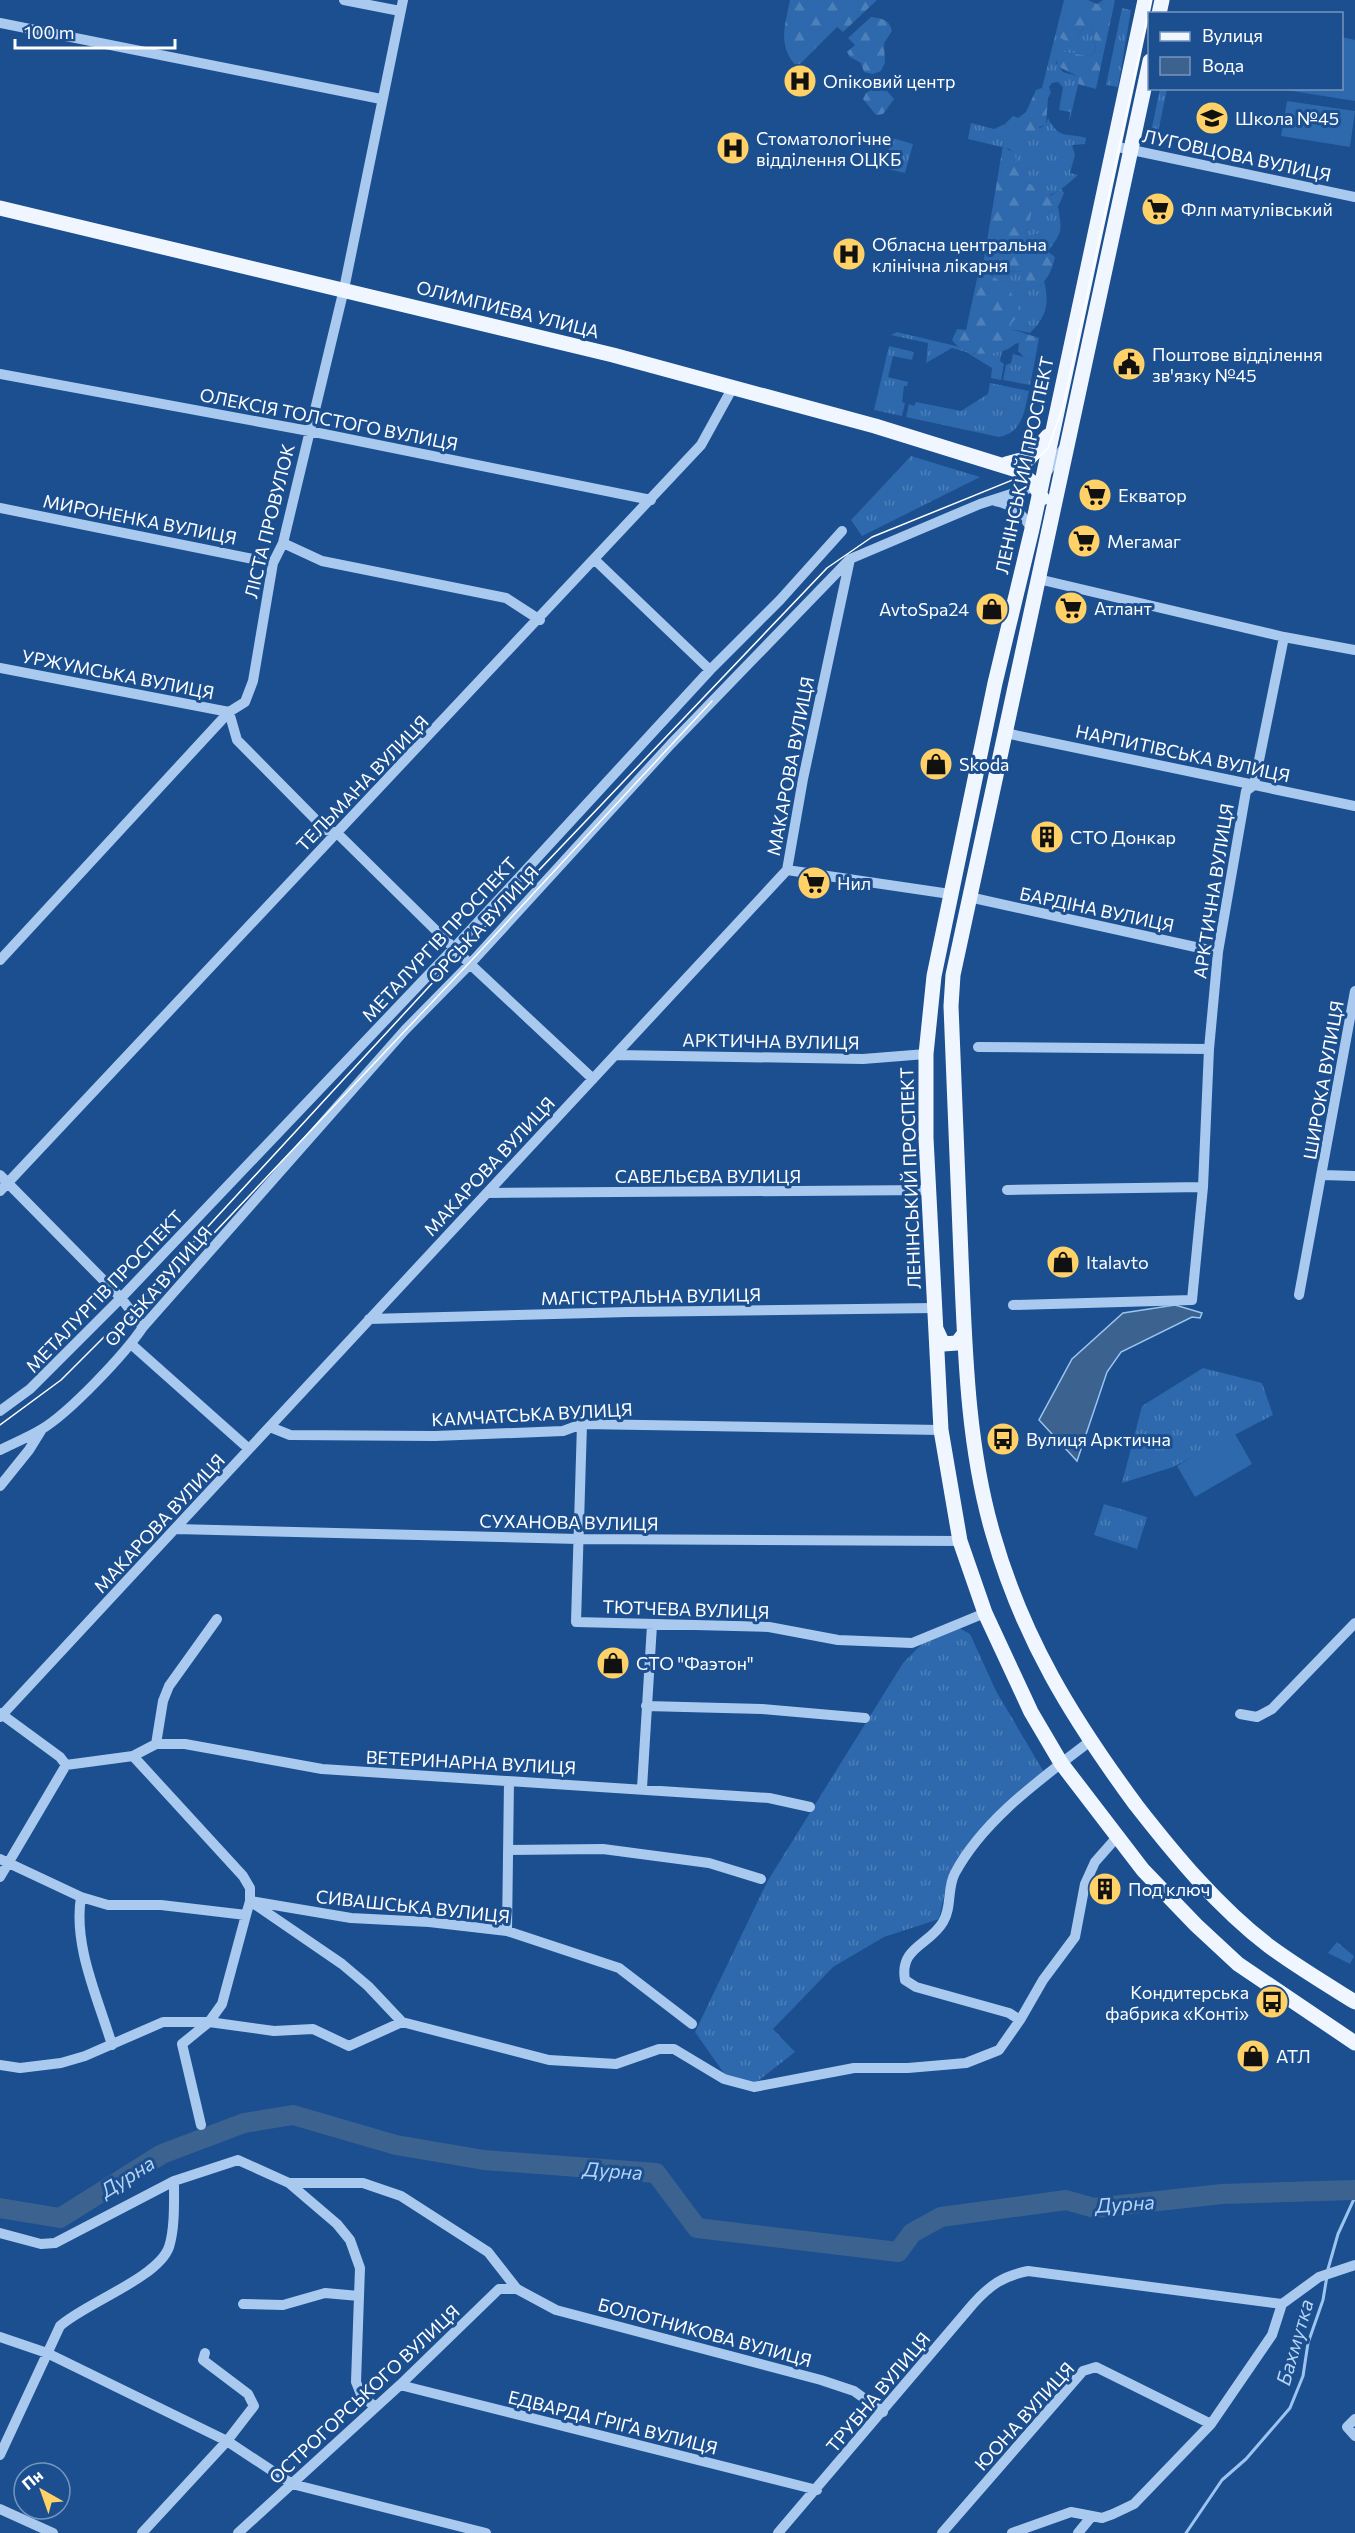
<svg xmlns="http://www.w3.org/2000/svg" width="1355" height="2533" viewBox="0 0 1355 2533" font-family="Commissioner,sans-serif">
  <style>
    .grass { fill: url(#grass-tufts) }
    .forest { fill: url(#forest-firs) }
    .garden { fill: #2e69ad }
    .water { fill: #3c6290; stroke: #9cc4f0; stroke-width: 1.5 }
    .lines { fill: none; stroke-linecap: round; stroke-linejoin: round }
    .stream { stroke: #9cc4f0; stroke-width: 3 }
    .river { stroke: #3c6290; stroke-width: 20 }
    .minor { stroke: #a9c9ee; stroke-width: 10 }
    .major { stroke: #f0f6ff; stroke-width: 15 }
    .tram { stroke: #fff; stroke-width: 1.5 }
    .labels { text-anchor: middle; dominant-baseline: central; stroke-width: 6; stroke-linejoin: round; paint-order: stroke }
    .poi-label { font-size: 18px; fill: #fff; stroke: #1b4f8f; text-anchor: start }
    .street-label { font-size: 18px; fill: #fff; stroke: #1b4f8f }
    .water-label { font-size: 20px; font-style: italic; fill: #b5d3f5; stroke: #1b4f8f }
  </style>
  <defs>
    <pattern id="grass-tufts" width="24" height="20" patternUnits="userSpaceOnUse" patternTransform="scale(1.5)"><rect width="24" height="20" fill="#2e69ad"/><path d="M3 7l-1-3M5 7V3M7 7l1-3M15 17l-1-3M17 17v-4M19 17l1-3" fill="none" stroke="#4d80b9"/></pattern>
    <pattern id="forest-firs" width="22" height="20" patternUnits="userSpaceOnUse" patternTransform="scale(1.5)"><rect width="22" height="20" fill="#2e69ad"/><path d="M5 1l3.5 6h-7zM16 11l3.5 6h-7z" fill="#4d80b9"/></pattern>
  </defs>
  <rect width="100%" height="100%" fill="#1b4f8f"/>
  <path class="grass" d="M1064,0h7c3,9 -2,15 -8,22l14,17 7,-13h8l4,25 -6,5 -27,-4 -7,11 7,9 17,5 -11,46 1,-11 -11,-2 4,-23 -5,-5 -6,1 -3,4 2,6 -9,-5z
    M1122,8l9,2 -13,77 -12,-2z
    M1160,89h7l-10,48 -7,-1z
    M1048,118c12,23 19,14 38,20l-1,6 -13,1 3,10 -5,18 8,2c-11,9 -24,24 -39,20l-7,-10 -11,-6 -11,-30 -42,-10 3,-16 23,6 11,-5 4,9 15,-2 4,3 18,-9z
    M892,138l21,6 -8,29 -21,-5z
    M1032,204l18,8 8,-5c4,23 5,25 -10,44l-9,-6 2,-12 -15,4z
    M990,267l16,5 18,-1 16,15 4,-5c6,24 2,36 -14,52l-19,-4z
    M897,332l59,14 18,8 28,-3 -2,10 4,3 -3,16 -10,-2 1,-10 -26,-16 -14,-4 -26,15 2,-20 -37,-8z
    M889,346l25,6 -2,8 -19,-4 -5,21 20,5 -1,4h-3l-2,16 3,1 -3,13 -28,-6z
    M1013,354l22,6 -5,25 -27,-5 3,-15 5,-2z
    M990,383l39,8c-5,21 -6,41 -30,46l-93,-20 3,-13 5,2 2,-4 45,9 27,-17z
    M911,456l69,21 -118,59 -11,-16z
    M1203,1368l59,15 11,32 -100,52 -51,16 20,-77z
    M1104,1504l43,13 -10,32 -43,-14z
    M959,1628l11,6 26,57 49,83 -66,56 -30,43 -10,46 -55,18 -51,30 -60,62 22,23 -41,32 -28,-8 -31,-44 72,-150 136,-219 21,-21z"/>
  <path class="forest" d="M790,0h87l-34,32 -6,-5 -40,40c-20,-22 -12,-41 -7,-67z
    M1071,0h17l9,4 6,-4h12l-19,89 -18,-5 1,-7 -22,-11 1,-9 5,-5 27,4 6,-5 -4,-25h-8l-7,13 -8,4 -10,-6 4,-16 8,-10z
    M871,17c12,2 18,2 21,14l-8,12 1,20 -4,8 -8,3 -9,-2 -3,-9 -11,-6 -3,-5 8,-7 -7,-7z
    M881,84l13,15 -11,15 -7,1 -13,-16 3,-6z
    M1042,88l9,5 -3,5 -2,27 -7,2 4,7 -5,4h-8l-6,-7 -5,5 -10,-3 -4,-9 8,-8 5,2 8,-6 10,-22z
    M1003,145l12,10 6,24 11,6 7,10h13l9,-6 3,4 -6,14 -8,5 -18,-7c0,12 -5,20 -5,31l15,-3 -3,12 16,12c-3,13 -8,26 -21,32 -8,-4 -12,-8 -10,-18l-18,1 -16,-5 1,8 18,13 11,25 -9,11v5l28,9 -4,22 -11,-3 -6,-6 1,-8c-6,1 -8,5 -13,7 -18,5 -42,8 -54,-10l5,-11 9,1 14,-65h3z
    M1337,1942l17,14 -4,8 -22,-11z"/>
  <path class="garden" d="M1342,37l13,3v61l-76,-12 63,-1z
    M1287,101l68,10 -5,36 -69,-11z
    M1234,1432l18,32 -57,33 -18,-31z"/>
  <path class="water" d="M1175,1305l27,8 -2,5 -8,-1 -71,35 -14,20 -30,89 -38,-41 33,-61 51,-46z"/>
  <g class="lines">
    <path class="stream" d="M1328,2269l10,-35 17,-37
      M1186,2533l36,-53 24,-21 44,-51 13,-32 5,-33 15,-43 4,-24"/>
    <path class="river" d="M0,2208l60,10 102,-64 82,-31 49,-8 103,30 88,15 172,13 41,55 201,24 14,-19 29,-16 125,-17 28,8 128,-14 133,-4"/>
    <path class="minor" d="M344,0l56,11
      M0,23l381,76
      M1113,146l242,51
      M0,374l309,57 342,69
      M995,501c17,2 28,14 37,28
      M0,508l273,55
      M283,543l39,18 184,37 34,22
      M595,560l115,110
      M1038,579l246,58 71,13
      M0,668l229,44 8,28 89,90 11,3 133,131 123,115
      M1005,733l350,73
      M787,870l163,24
      M969,897l249,55
      M0,960l229,-248 16,-10 8,-21 20,-118 10,-20 61,-254 59,-289
      M978,1047l231,2
      M616,1055l247,4 63,-5
      M0,1175l121,123 22,29
      M1323,1175l32,1
      M1007,1190l196,-3
      M0,1191l701,-746 32,-58
      M487,1193l442,-3
      M1299,1295l56,-304
      M1013,1305l179,-5 11,-113 6,-138 9,-97 28,-161 8,-6 30,-148
      M369,1319l259,-7 306,-4
      M131,1344l118,105
      M0,1411l30,-22 91,-91 333,-350 256,-278 70,-70 62,-69
      M582,1424l-6,198 193,5 69,13 74,3 73,-30
      M270,1427l20,8 145,1 128,-5 19,-7 359,6
      M0,1450c14,-7 29,-13 42,-21 28,-17 82,-74 101,-102l262,-297 65,-66 201,-220 179,-185 130,-55 47,-15 16,-12 21,-29
      M0,1486l29,-36 13,-21
      M176,1529l402,10 382,2
      M646,1706l116,3 103,9
      M0,1713l60,44 6,8 67,-9 23,-12h29l137,25 447,29 41,9
      M1240,1714l17,3 15,-8 83,-86
      M0,1717l787,-847 16,-91 47,-220
      M156,1744l7,-43 6,-15 48,-67
      M133,1756l110,120 7,12v13l92,63 26,22 34,36
      M642,1788l10,-163
      M508,1850l95,-1 106,14 52,16
      M0,1859l81,38 27,8h53l85,10 4,-14 101,17 78,4 78,9 112,37 73,56
      M0,1877l66,-112
      M81,1897c-8,49 17,101 31,148
      M507,1931l2,-150
      M1020,2020l-11,-7 -93,-26 -11,-7c-6,-33 25,-35 38,-58 9,-14 4,-35 12,-49 29,-54 86,-94 134,-131
      M0,2065l20,3 41,-5 24,-7 78,-34h46l65,9 39,-2 36,17 53,-24 147,38 67,4 43,-15h15l50,30 30,8 100,-19h54l58,-5 33,-13 21,-30 23,-40 32,-43 10,-53 10,-22 22,-25
      M201,2125l-19,-81 27,-22 13,-18 24,-89
      M289,2183h74l38,13 87,56 29,37
      M0,2233l41,11 14,-1 119,-62 64,-21 51,23 48,41 13,16 10,28 -4,114 6,15 14,10
      M243,2304l40,1 42,-12 34,3
      M0,2337l47,16 180,88 65,43 194,49
      M400,2385l417,105
      M1355,2419l-8,8 8,9
      M0,2455l60,-129c25,-23 98,-48 109,-79 6,-19 5,-45 5,-66
      M0,2509l53,24
      M142,2533l85,-92 27,-35 -6,-12 -45,-34 2,-7
      M238,2533l162,-148 99,-96h18l39,21 265,70 33,11 29,21
      M778,2533l195,-229c17,-19 30,-28 55,-33l254,33 37,-27 36,-12
      M942,2533l141,-162 13,-4 115,57
      M1012,2533l59,-21 21,4
      M1078,2533l14,-17 10,2 11,-4 21,-10 77,-80 61,-89 10,-31"/>
    <path class="major" d="M1145,0l-113,529 -37,154 -61,293 -8,78v84l15,292 19,111 25,72 46,99 30,51 82,107 53,55 42,39 117,79
      M1159,14l3,-14
      M1150,61l-197,914 -2,31c3,83 7,167 10,251 4,92 6,188 32,277 30,105 79,184 143,271 39,50 82,102 133,141 27,20 57,38 86,56
      M0,208l613,147 262,71 142,44 17,14 8,14
      M1006,464l23,-6 19,-22
      M936,1329l7,15 14,-1 7,-9"/>
    <path class="tram" d="M113,1340l356,-377 243,-262
      M0,1425l61,-45 70,-70 329,-357 367,-385 45,-31 148,-60 28,-29 15,-41 88,-407"/>
  </g>
  <defs>
    <g id="hospital-disc" transform="scale(1.725)"><circle r="9.5" fill="#ffd166" stroke="#1b4f8f"/><path d="M-5-5h3v3.5h4V-5h3V5h-3V1.5h-4V5h-3Z" fill="#111"/></g>
    <g id="school-disc" transform="scale(1.725)"><circle r="9.5" fill="#ffd166" stroke="#1b4f8f"/><path d="M0-5L7-2L0 1L-7-2ZM-4 1L0 2.5L4 1V4Q0 6-4 4Z" fill="#111"/></g>
    <g id="supermarket-disc" transform="scale(1.725)"><circle r="9.5" fill="#ffd166" stroke="#1b4f8f"/><path d="M-6-5.5h2.5l.6 2H6L4.5 2H-2.5L-4.4-4H-6ZM-1.5 3.2a1.3 1.3 0 1 0 .1 0ZM3 3.2a1.3 1.3 0 1 0 .1 0Z" fill="#111"/></g>
    <g id="civic-disc" transform="scale(1.725)"><circle r="9.5" fill="#ffd166" stroke="#1b4f8f"/><path d="M-.6-6.5H3V-4.5H.6V-3L4-1V1h2V6H-6V1h2V-1L-.6-3ZM-1.2 2.5V6h2.4V2.5Z" fill="#111"/></g>
    <g id="shop-disc" transform="scale(1.725)"><circle r="9.5" fill="#ffd166" stroke="#1b4f8f"/><path d="M-5-2.5h2.3a2.7 3.5 0 0 1 5.4 0H5L5.5 6h-11ZM-1.5-2.5h3a1.5 2.3 0 0 0-3 0Z" fill="#111"/></g>
    <g id="building-disc" transform="scale(1.725)"><circle r="9.5" fill="#ffd166" stroke="#1b4f8f"/><path d="M-4-6H4V6H1V3H-1V6H-4ZM-2.5-4.3h1.7v1.8h-1.7ZM.8-4.3h1.7v1.8H.8ZM-2.5-1h1.7V.8h-1.7ZM.8-1h1.7V.8H.8Z" fill="#111"/></g>
    <g id="bus-disc" transform="scale(1.725)"><circle r="9.5" fill="#ffd166" stroke="#1b4f8f"/><path d="M-5-6H5V4H4V6H2V4H-2V6H-4V4H-5ZM-3.5-4V0h7V-4ZM-3.5 1.2v1.5H-2V1.2ZM2 1.2v1.5H3.5V1.2Z" fill="#111"/></g>
  </defs>
  <g fill-rule="evenodd">
    <use href="#hospital-disc" x="800" y="81"/>
    <use href="#school-disc" x="1212" y="118"/>
    <use href="#hospital-disc" x="733" y="148"/>
    <use href="#supermarket-disc" x="1158" y="209"/>
    <use href="#hospital-disc" x="849" y="254"/>
    <use href="#civic-disc" x="1129" y="364"/>
    <use href="#supermarket-disc" x="1095" y="495"/>
    <use href="#supermarket-disc" x="1084" y="541"/>
    <use href="#supermarket-disc" x="1071" y="608"/>
    <use href="#shop-disc" x="992" y="609"/>
    <use href="#shop-disc" x="936" y="764"/>
    <use href="#building-disc" x="1047" y="837"/>
    <use href="#supermarket-disc" x="814" y="883"/>
    <use href="#shop-disc" x="1063" y="1262"/>
    <use href="#bus-disc" x="1003" y="1439"/>
    <use href="#shop-disc" x="613" y="1663"/>
    <use href="#building-disc" x="1105" y="1889"/>
    <use href="#bus-disc" x="1272" y="2002"/>
    <use href="#shop-disc" x="1253" y="2056"/>
  </g>
  <g class="labels">
    <g class="poi-label">
      <text x="823" y="81">Опіковий центр</text>
      <text x="1235" y="118">Школа №45</text>
      <text x="756" y="138">Стоматологічне<tspan x="756" dy="21">відділення ОЦКБ</tspan></text>
      <text x="1181" y="209">Флп матулівський</text>
      <text x="872" y="244">Обласна центральна<tspan x="872" dy="21">клінічна лікарня</tspan></text>
      <text x="1152" y="354">Поштове відділення<tspan x="1152" dy="21">зв'язку №45</tspan></text>
      <text x="1118" y="495">Екватор</text>
      <text x="1107" y="541">Мегамаг</text>
      <text x="1094" y="608">Атлант</text>
      <text x="969" y="609" text-anchor="end">AvtoSpa24</text>
      <text x="959" y="764">Skoda</text>
      <text x="1070" y="837">СТО Донкар</text>
      <text x="837" y="883">Нил</text>
      <text x="1086" y="1262">Italavto</text>
      <text x="1026" y="1439">Вулиця Арктична</text>
      <text x="636" y="1663">СТО "Фаэтон"</text>
      <text x="1128" y="1889">Под ключ</text>
      <text x="1249" y="1992" text-anchor="end">Кондитерська<tspan x="1249" dy="21">фабрика «Конті»</tspan></text>
      <text x="1276" y="2056">АТЛ</text>
    </g>
    <g class="street-label">
      <text transform="translate(1237 155) rotate(12)">ЛУГОВЦОВА ВУЛИЦЯ</text>
      <text transform="translate(508 309) rotate(14)">ОЛИМПИЕВА УЛИЦА</text>
      <text transform="translate(329 419) rotate(11)">ОЛЕКСІЯ ТОЛСТОГО ВУЛИЦЯ</text>
      <text transform="translate(1024 465) rotate(-78)">ЛЕНІНСЬКИЙ ПРОСПЕКТ</text>
      <text transform="translate(140 519) rotate(11)">МИРОНЕНКА ВУЛИЦЯ</text>
      <text transform="translate(269 521) rotate(-76)">ЛІСТА ПРОВУЛОК</text>
      <text transform="translate(118 674) rotate(11)">УРЖУМСЬКА ВУЛИЦЯ</text>
      <text transform="translate(1183 753) rotate(12)">НАРПИТІВСЬКА ВУЛИЦЯ</text>
      <text transform="translate(790 766) rotate(-79)">МАКАРОВА ВУЛИЦЯ</text>
      <text transform="translate(362 783) rotate(-46)">ТЕЛЬМАНА ВУЛИЦЯ</text>
      <text transform="translate(1213 891) rotate(-81)">АРКТИЧНА ВУЛИЦЯ</text>
      <text transform="translate(1097 909) rotate(12)">БАРДІНА ВУЛИЦЯ</text>
      <text transform="translate(483 924) rotate(-47)">ОРСЬКА ВУЛИЦЯ</text>
      <text transform="translate(439 939) rotate(-47)">МЕТАЛУРГІВ ПРОСПЕКТ</text>
      <text transform="translate(771 1041) rotate(1)">АРКТИЧНА ВУЛИЦЯ</text>
      <text transform="translate(1323 1080) rotate(-80)">ШИРОКА ВУЛИЦЯ</text>
      <text transform="translate(489 1166) rotate(-47)">МАКАРОВА ВУЛИЦЯ</text>
      <text x="708" y="1176">САВЕЛЬЄВА ВУЛИЦЯ</text>
      <text transform="translate(910 1178) rotate(-92)">ЛЕНІНСЬКИЙ ПРОСПЕКТ</text>
      <text transform="translate(158 1286) rotate(-49)">ОРСЬКА ВУЛИЦЯ</text>
      <text transform="translate(104 1291) rotate(-46)">МЕТАЛУРГІВ ПРОСПЕКТ</text>
      <text transform="translate(651 1296) rotate(-1)">МАГІСТРАЛЬНА ВУЛИЦЯ</text>
      <text transform="translate(532 1414) rotate(-3)">КАМЧАТСЬКА ВУЛИЦЯ</text>
      <text transform="translate(569 1522) rotate(1)">СУХАНОВА ВУЛИЦЯ</text>
      <text transform="translate(159 1523) rotate(-47)">МАКАРОВА ВУЛИЦЯ</text>
      <text transform="translate(686 1609) rotate(2)">ТЮТЧЕВА ВУЛИЦЯ</text>
      <text transform="translate(471 1762) rotate(3)">ВЕТЕРИНАРНА ВУЛИЦЯ</text>
      <text transform="translate(413 1906) rotate(6)">СИВАШСЬКА ВУЛИЦЯ</text>
      <text transform="translate(705 2332) rotate(15)">БОЛОТНИКОВА ВУЛИЦЯ</text>
      <text transform="translate(878 2392) rotate(-50)">ТРУБНА ВУЛИЦЯ</text>
      <text transform="translate(364 2394) rotate(-43)">ОСТРОГОРСЬКОГО ВУЛИЦЯ</text>
      <text transform="translate(1024 2416) rotate(-48)">ЮОНА ВУЛИЦЯ</text>
      <text transform="translate(613 2422) rotate(14)">ЕДВАРДА ҐРІҐА ВУЛИЦЯ</text>
    </g>
    <g class="water-label">
      <text transform="translate(613 2170) rotate(4)">Дурна</text>
      <text transform="translate(127 2176) rotate(-32)">Дурна</text>
      <text transform="translate(1125 2203) rotate(-4)">Дурна</text>
      <text transform="translate(1294 2342) rotate(-74)">Бахмутка</text>
    </g>
  </g>
  <rect x="1148" y="12" width="195" height="78" fill="#1b4f8f" stroke="#7695bc" stroke-width="1.5"/>
  <rect x="1160" y="32" width="30" height="9" fill="#f0f6ff" stroke="#7695bc" stroke-width="1.5"/>
  <text x="1202" y="42" font-size="18" fill="#ffffff">Вулиця</text>
  <rect x="1160" y="57" width="30" height="18" fill="#3c6290" stroke="#7695bc" stroke-width="1.5"/>
  <text x="1202" y="72" font-size="18" fill="#ffffff">Вода</text>
  <g transform="translate(42 2491) rotate(320)"><circle r="28" fill="#1b4f8f" stroke="#7695bc" stroke-width="1.5"/>
  <path d="M0-4.5L10 22L0 15L-10 22Z" fill="#ffd166"/>
  <text y="-9" font-size="16" font-weight="bold" text-anchor="middle" fill="#ffffff">Пн</text>
  </g>
  <path d="M15 39v9h160v-9" fill="none" stroke="#ffffff" stroke-width="3"/>
  <text x="24" y="39" font-size="18" fill="#ffffff" stroke="#1b4f8f" stroke-width="4.5" paint-order="stroke">100 m</text>
</svg>
